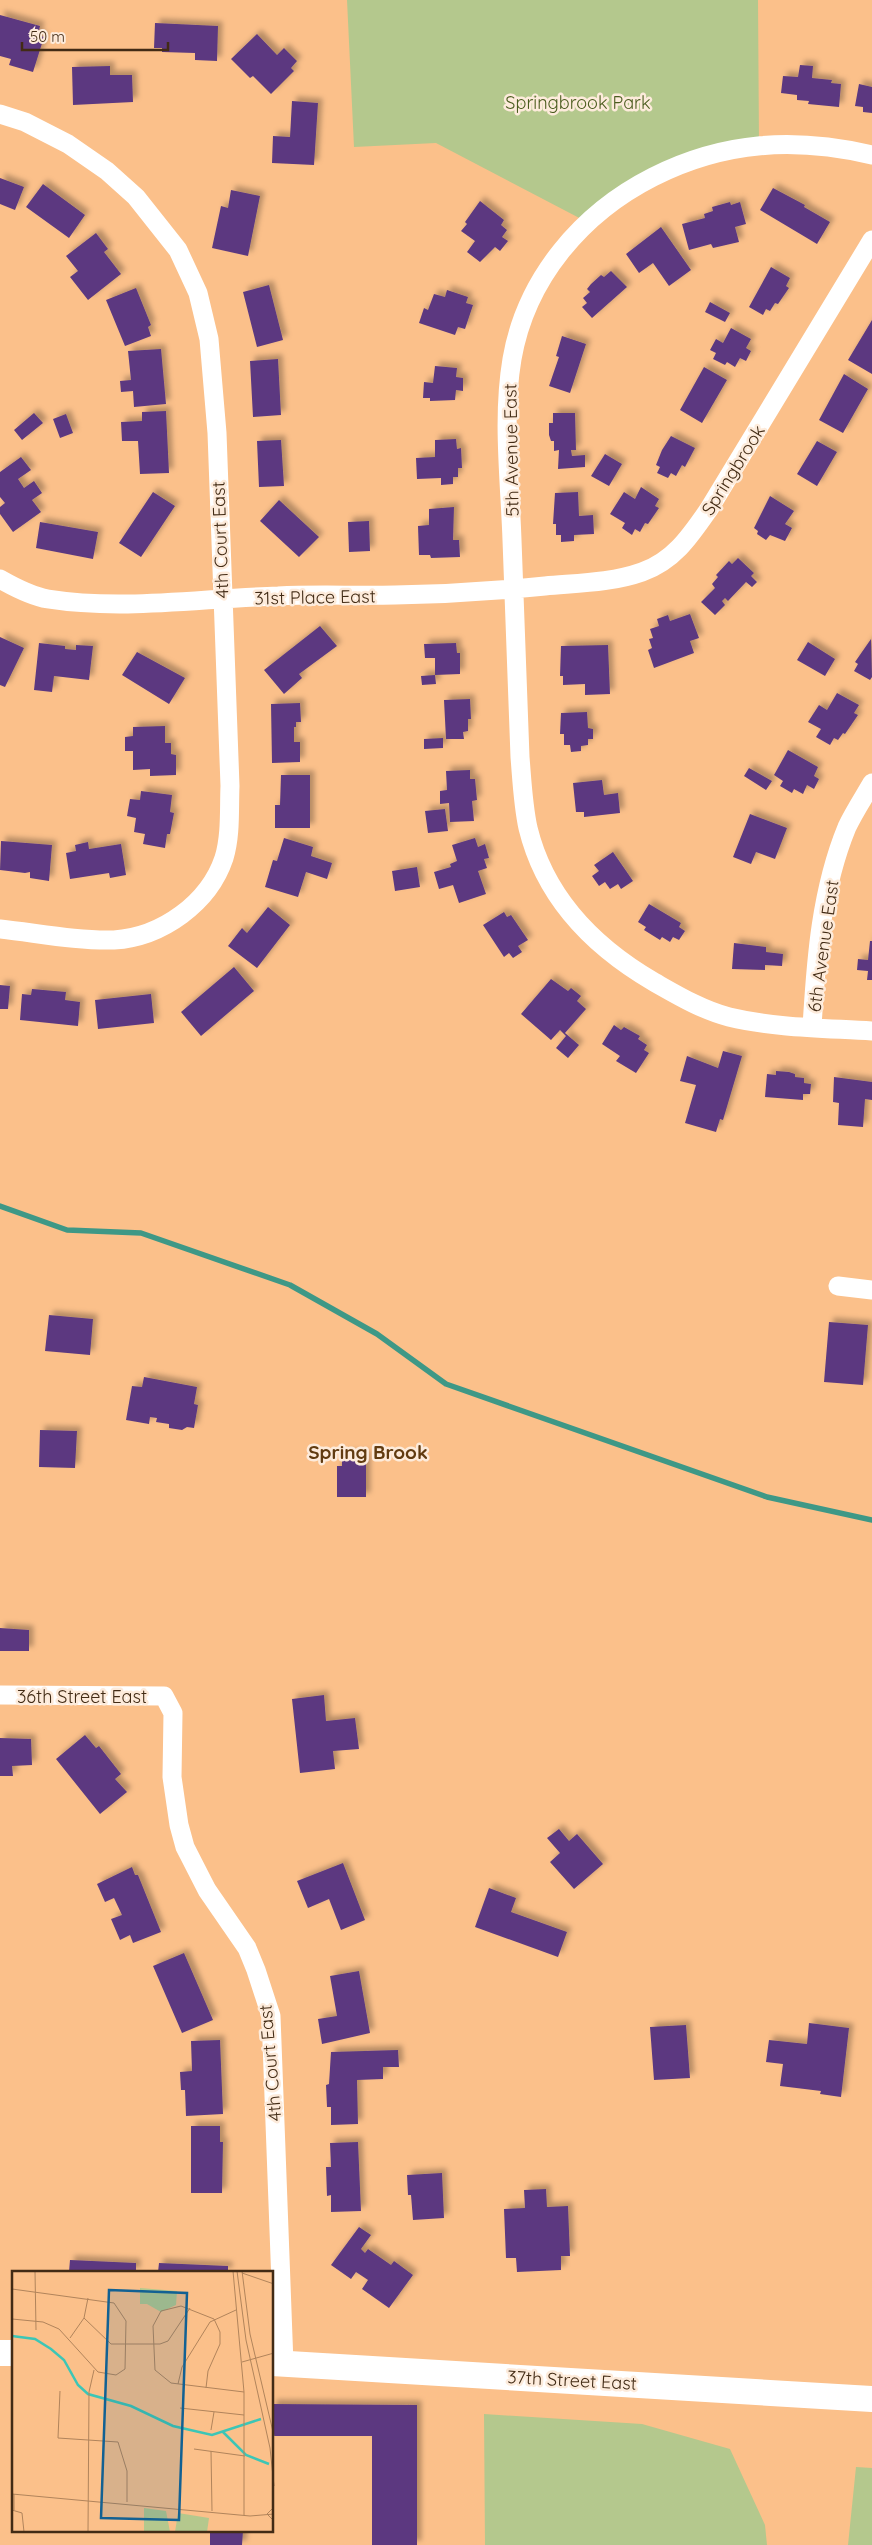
<svg xmlns="http://www.w3.org/2000/svg" width="872" height="2545" viewBox="0 0 872 2545" font-family="Quicksand,sans-serif">
  <style>
    .green { fill: #b4c88d }
    .lines { fill: none; stroke-linecap: round; stroke-linejoin: round }
    .stream { stroke: #3e9886; stroke-width: 5.5 }
    .building { fill: #5b3980; filter: url(#shadow) }
    .street { stroke: #fff; stroke-width: 19 }
    .secondary { stroke: #fff; stroke-width: 26 }
    .labels { text-anchor: middle; dominant-baseline: central; stroke-width: 5; stroke-linejoin: round; paint-order: stroke }
    .park-label { font-size: 18px; fill: #4a5c1e; stroke: #fdebdb }
    .street-label { font-size: 18px; fill: #422b15; stroke: #fdebdb }
    .neighbourhood-label { font-size: 19px; font-weight: bold; fill: #613b10; stroke: #fdebdb }
    .inset-river { fill: none; stroke: #3cc6b6; stroke-width: 2.5 }
    .inset-road { fill: none; stroke: #b1845b; stroke-width: 1 }
    .view { fill: #126193; fill-opacity: 0.15; stroke: #126193; stroke-width: 2.5 }
    .inset-edge { fill: none; stroke: #422b15; stroke-width: 2.5 }
  </style>
  <defs>
    <filter id="shadow"><feDropShadow dx="4.5" dy="-4.5" stdDeviation="2.5" flood-color="#0004"/></filter>
  </defs>
  <rect width="100%" height="100%" fill="#fbc08a"/>
  <path class="green" d="M347,0h411l1,145 -40,6 -132,71 -151,-79 -82,4z
    M484,2414l158,10 88,25 35,76 2,20h-282z
    M856,2467l16,1v77h-24z"/>
  <g class="lines">
    <path class="stream" d="M0,1206l67,24 74,3 149,52 87,49 69,50 321,113 105,23"/>
  </g>
  <path class="building" d="M0,15l40,11 -2,9 6,2 -11,35 -24,-7 2,-6 -11,-3z
    M155,23l63,3 -1,35 -22,-1v-7l-33,-1v-4h-8z
    M257,34l20,21 7,-7 13,13 -6,7 3,3 -23,23 -18,-18 -3,2 -19,-19z
    M800,65l13,1 -1,12 20,2 -1,3 10,1 -2,23 -31,-3 1,-3 -12,-1v-5l-16,-2 2,-17 15,1z
    M110,66v9h22l1,27 -60,3 -1,-38z
    M859,84l13,3v26l-9,-1v-5l-8,-1z
    M292,101l26,2 -4,62 -42,-2 1,-27 17,1z
    M0,178l24,9 -9,23 -15,-6z
    M43,184l42,31 -16,23 -43,-31z
    M773,188l32,17 -1,2 26,15 -13,22 -57,-34z
    M231,190l29,6 -12,60 -36,-8 9,-42 7,2z
    M480,201l24,19 -3,5 6,5 -5,7 6,4 -8,10 -5,-4 -15,15 -13,-10 8,-11 -14,-10 6,-7 -2,-2z
    M730,202l1,3 9,-3 6,22 -11,3 4,15 -26,6 -2,-4 -22,6 -7,-26 23,-6 -1,-4 9,-3 -1,-4z
    M661,227l30,43 -22,16 -16,-23 -14,10 -13,-19z
    M96,233l12,16 -4,3 17,22 -33,26 -18,-23 8,-6 -12,-15z
    M771,267l19,11 -4,8 3,2 -11,16 -3,-1 -5,8 -4,-2 -3,6 -14,-8z
    M611,271l16,16 -35,31 -10,-11 5,-4 -4,-5 7,-6 -3,-3 4,-5 10,-9 3,2z
    M269,285l14,55 -26,7 -14,-55z
    M136,288l15,37 -3,2 3,9 -26,10 -19,-46z
    M447,290l21,7 -2,6 7,2 -8,24 -7,-2 -3,8 -36,-12 5,-15 4,2 6,-16 11,3z
    M710,302l20,11 -5,9 -20,-10z
    M872,320v54l-24,-14z
    M731,328l20,11 -5,9 5,3 -5,10 -6,-3 -5,9 -8,-5 -2,3 -12,-6 3,-6 -6,-3 6,-11 7,4z
    M562,336l24,8 -16,49 -21,-7 10,-29 -3,-1z
    M161,349l5,55 -32,3 -1,-16 -12,1 -1,-11 11,-1 -3,-29z
    M278,359l3,56 -28,2 -3,-56z
    M435,366l22,2 -1,9 7,1v13l-7,-1 -1,10 -25,1v-3h-7l1,-16 9,1z
    M704,367l23,13 -25,43 -22,-13z
    M844,374l24,15 -25,44 -24,-13z
    M166,411l3,62 -29,1 -2,-33h-16l-1,-19 21,-1v-9z
    M34,413l9,10 -21,17 -8,-10z
    M553,413h22l1,37h-5l1,6 13,-1v12l-27,2 1,-19 -5,1v-10h-3l-2,-6v-12h4z
    M66,414l7,19 -13,5 -7,-19z
    M671,436l24,12 -10,19 -3,-2 -6,11 -5,-3 -3,5 -11,-5 3,-6 -4,-2 6,-15z
    M456,439l1,10 4,-1 1,20h-4v9h-5v7l-12,1v-7l-24,1 -1,-21 19,-1v-17z
    M281,440l3,46 -25,1 -2,-46z
    M817,441l20,11 -20,34 -20,-12z
    M605,454l17,10 -13,22 -18,-10z
    M21,457l10,13 -13,9 6,9 10,-7 8,12 -10,7 9,12 -28,20 -13,-18v-7l5,-4 -5,-6v-25z
    M641,487l18,12 -4,7 4,2 -11,16 -3,-1 -5,9 -5,-3 -3,6 -10,-7 3,-5 -15,-9 14,-22 11,7z
    M153,492l22,14 -34,51 -22,-14z
    M578,492l1,24 14,-1 1,19 -20,1v6l-13,1v-7h-5v-11h-3l2,-31z
    M770,496l24,15 -9,13 7,4 -7,13 -15,-6 -4,5 -9,-6 1,-3 -4,-3z
    M279,500l40,37 -20,20 -39,-36z
    M454,507l-1,33h6l1,17 -29,1 -1,-3h-11l-1,-29 11,-1v-16z
    M369,521l1,30 -21,1 -1,-30z
    M40,522l58,10 -5,27 -57,-11z
    M738,558l16,15 -3,3 6,6 -5,5 -6,-5 -18,19 -3,-3 -3,3 3,4 -10,10 -14,-13 14,-14 -3,-4 6,-7 -2,-2 13,-14 3,3z
    M690,614l9,24 -9,3 4,12 -40,15 -6,-18 4,-2 -3,-9 4,-1 -3,-9 9,-3 -2,-7 11,-4 2,6z
    M320,626l17,20 -38,28 3,4 -18,16 -20,-24z
    M0,637l24,11 -19,39 -5,-2z
    M871,639l1,38 -2,3 -16,-9 4,-7 -3,-2z
    M808,642l27,17 -10,17 -28,-16z
    M39,643l26,3v3l11,1v-5l17,1 -4,34 -35,-4 -2,16 -18,-2z
    M456,643l1,10h3v21l-25,1v-17h-10l-1,-14z
    M608,645l2,49 -25,1v-11l-22,1v-9h-3l1,-30z
    M137,652l48,26 -16,26 -47,-29z
    M435,675l1,9 -14,1 -1,-9z
    M837,693l22,12 -5,8 4,2 -13,19 -2,-1 -5,7 -4,-2 -4,7 -14,-8 5,-8 -13,-7 11,-17 8,5z
    M470,699l1,20h-3v12l-5,1 1,7h-18l-2,-39z
    M300,703l1,19h-5v5h-2v15h6v20l-28,1 -1,-59z
    M587,712l1,16 5,1v10h-5v6l-7,1v5l-10,1 -1,-7h-6v-11h-4l1,-21z
    M165,726v17h6v11l5,1v20l-26,1v-7l-17,1v-19h-8v-14l8,-1v-9z
    M443,738v10l-19,1v-10z
    M788,750l30,17 -4,9 5,3 -5,10 -7,-4 -4,9 -9,-5 -2,4 -12,-7 3,-5 -9,-6z
    M749,768l23,13 -6,9 -22,-14z
    M470,770v9h5l2,21 -5,1 2,20 -24,1 -1,-19 -9,1v-13l7,-1 -1,-19z
    M281,775h29v53h-35v-23h5z
    M602,780l2,15 14,-2 2,20 -36,4v-5h-8l-3,-29z
    M141,791l31,4 -2,17 4,1 -4,21h-3l-2,14 -22,-4 2,-10 -11,-2 2,-14 -9,-2 3,-17 10,1z
    M445,809l3,22 -20,2 -3,-22z
    M750,814l37,14 -12,31 -19,-7 -5,12 -18,-7z
    M284,838l29,9 -2,9 21,7 -5,16 -21,-7 -8,25 -33,-10 8,-27 4,1z
    M475,838l3,9 7,-3 4,14 -5,1 3,9 -9,3 8,23 -27,9 -6,-18 -14,4 -5,-17 17,-5 -1,-3 7,-3 -5,-16z
    M1,841l51,4 -3,36 -19,-3v-6l-5,1 -25,-3z
    M88,842l1,7 32,-5 5,31 -16,3 -1,-5 -39,6 -4,-26 10,-2 -1,-6z
    M613,852l20,29 -12,8 -3,-5 -8,5 -5,-7 -6,4 -7,-10 7,-5 -5,-6z
    M417,867l3,20 -25,4 -3,-20z
    M649,904l32,19 -2,4 6,4 -6,9 -6,-3 -3,5 -8,-5 -2,3 -16,-10 2,-3 -8,-5z
    M268,907l22,18 -33,43 -29,-22 14,-18 5,5z
    M504,912l3,5 4,-2 17,25 -10,6 4,6 -9,6 -4,-5 -5,4 -21,-32z
    M870,941h2v39h-5l1,-9 -11,-1 1,-11 10,1z
    M734,943l32,4v5l17,2 -1,12 -17,-1v5l-33,-1z
    M234,967l20,24 -53,45 -20,-24z
    M551,979l17,12 3,-3 10,8 -4,5 9,8 -21,24 14,12 -11,13 -12,-10 10,-12 -6,-6 -9,10 -30,-26z
    M0,985l10,1 -2,23h-8z
    M32,989l34,3 -1,8 15,2 -2,24 -58,-6 2,-26 9,1z
    M151,994l3,29 -56,6 -3,-29z
    M614,1025l7,5 3,-3 16,9 -2,3 9,6 -3,5 5,3 -13,20 -20,-12 4,-5 -18,-12z
    M723,1051l19,5 -19,64 -3,-1 -4,13 -31,-9 11,-38 -16,-4 7,-25 31,12z
    M776,1071l13,1 6,2v3l9,1v5l7,1 -1,10h-7v6l-38,-3 2,-23 9,1z
    M834,1077l38,5v18l-7,-1 -2,28 -25,-2 1,-22 -6,-1z
    M49,1315l44,4 -3,36 -45,-4z
    M829,1322l39,3 -5,60 -39,-3z
    M144,1377l53,10 -3,17 4,1 -4,23 -7,-1 -5,3 -13,-2v-4l-13,-2 1,-4 -7,-1 -1,7 -23,-4 6,-34 10,1z
    M40,1430l37,1 -2,37 -36,-1z
    M342,1454l24,1v42h-29v-31h5z
    M0,1628l29,2v21h-29z
    M324,1695l2,26 29,-3 4,31 -26,2 2,18 -35,4 -8,-74z
    M85,1735l11,13 3,-2 22,28 -6,5 12,13 -27,22 -44,-55z
    M0,1738l31,1 1,26 -20,1 1,10h-13z
    M559,1829l10,12 8,-7 26,30 -29,25 -24,-27 10,-9 -13,-15z
    M343,1863l22,57 -24,10 -12,-31 -21,9 -11,-27z
    M132,1867l3,8h3l23,57 -28,11 -3,-8 -10,5 -9,-21 11,-4 -8,-17 -9,4 -8,-18z
    M489,1888l27,10 -5,14 56,20 -9,25 -83,-30z
    M184,1953l29,67 -31,13 -29,-67z
    M359,1971l11,62 -48,11 -4,-25 19,-3 -7,-40z
    M809,2023l40,5 -8,69 -21,-3 1,-3 -41,-5 3,-22 -17,-2 3,-22 38,4z
    M686,2025l4,53 -36,2 -4,-53z
    M220,2040l3,74 -37,2 -1,-26h-4l-1,-18 12,-1 -1,-30z
    M398,2050l1,17h-16v12l-26,1 1,44 -27,1v-18h-4l-1,-22 3,-1 2,-32z
    M191,2126h29v16h3l-1,51h-31z
    M358,2142l3,69 -30,1v-17l-4,1 -1,-29h5l-1,-24z
    M442,2173l2,45 -31,2 -2,-25h-3l-1,-20z
    M546,2189l1,18 21,-1 2,50h-9v14l-44,2 -1,-14h-10l-2,-49 21,-1 -1,-18z
    M359,2227l12,8 -10,14 4,4 3,-4 23,16 3,-4 19,14 -24,33 -27,-19 6,-9 -12,-8 -5,7 -20,-14z
    M70,2260l66,3v9h-67z
    M159,2263l69,3v6h-70z
    M272,2404l145,1v140h-45v-109h-100z
    M210,2531h33l-1,14h-32z"/>
  <g class="lines">
    <path class="street" d="M0,114l25,8 43,22 39,27 29,26 42,53 20,43 11,46 8,94 13,353c-1,23 1,49 -6,72 -15,45 -62,79 -110,82 -38,1 -77,-7 -114,-11
      M872,155c-77,-18 -148,-14 -219,22 -71,36 -127,101 -141,182 -10,59 -2,122 0,181 3,73 6,145 8,217 2,24 3,48 8,71 17,70 66,119 126,154 23,13 48,28 75,35 46,11 96,11 143,14
      M0,579c14,8 31,17 48,20 76,12 154,-1 230,-3 39,-2 78,0 117,-1 50,-1 100,-4 150,-9 32,-3 66,-3 97,-14 32,-11 49,-37 67,-63l163,-269
      M812,1027c4,-68 9,-137 35,-200 7,-15 17,-30 25,-44
      M838,1286l34,4
      M0,1695l164,1 9,17 -1,64 7,48 6,22 22,43 40,58 9,22 15,46 13,348"/>
    <path class="secondary" d="M0,2353h14
      M272,2363l600,36"/>
  </g>
  <g class="labels">
    <g class="park-label">
      <text x="578" y="102">Springbrook Park</text>
    </g>
    <g class="street-label">
      <text transform="translate(511 450) rotate(-91)">5th Avenue East</text>
      <text transform="translate(733 470) rotate(-58)">Springbrook</text>
      <text transform="translate(220 540) rotate(-92)">4th Court East</text>
      <text transform="translate(315 597) rotate(-1)">31st Place East</text>
      <text transform="translate(823 946) rotate(-82)">6th Avenue East</text>
      <text x="82" y="1696">36th Street East</text>
      <text transform="translate(270 2063) rotate(-95)">4th Court East</text>
      <text transform="translate(572 2380) rotate(3)">37th Street East</text>
    </g>
    <g class="neighbourhood-label">
      <text x="368" y="1452">Spring Brook</text>
    </g>
  </g>
  <g transform="translate(12 2271)">
    <rect width="261" height="261" fill="#fbc08a"/>
    <path d="M128,17l37,3 -1,14 -15,7 -14,-8h-7zM132,237l22,3 4,21h-26zM166,242l31,5 -2,14h-32z" fill="#b4c88d"/>
    <path class="inset-river" d="M0,65l23,3 16,10 13,11 14,25 10,9 43,12 42,20 39,9 49,-16M211,161l23,23 23,9"/>
    <path class="inset-road" d="M23,0l1,59M221,0l11,121v123M225,0l9,69 24,108 4,38M230,0l8,63 24,102M230,2l32,11M0,18l102,14 12,18 -1,48 -9,6 -18,-3 -39,-43 -16,-7 -31,-3M72,47l27,26h49l8,-3 22,-33M202,48l-33,-13 -20,5 -8,15 2,44 16,13 73,9M58,67l14,-20 4,-20M230,91l32,-9M166,113l4,-17 28,-45 26,-12M194,117l2,-17 12,-27v-12l-6,-13M48,120l-2,47 60,4 9,29v31M168,137l64,7M199,159l3,-18M182,178l51,7M199,180l1,60M0,223l238,22 24,-2M262,236l-7,7 7,7M0,239l10,3 2,19M2,239v-16M76,261l1,-140 5,-22"/>
    <path class="view" d="M97,19l78,3 -8,227 -78,-2z"/>
    <rect width="261" height="261" class="inset-edge"/>
  </g>
  <path d="M22 42v8h146v-8" fill="none" stroke="#422b15" stroke-width="2.5"/>
  <text x="30" y="42" font-size="15" fill="#422b15" stroke="#fdebdb" stroke-width="4" paint-order="stroke">50 m</text>
</svg>
